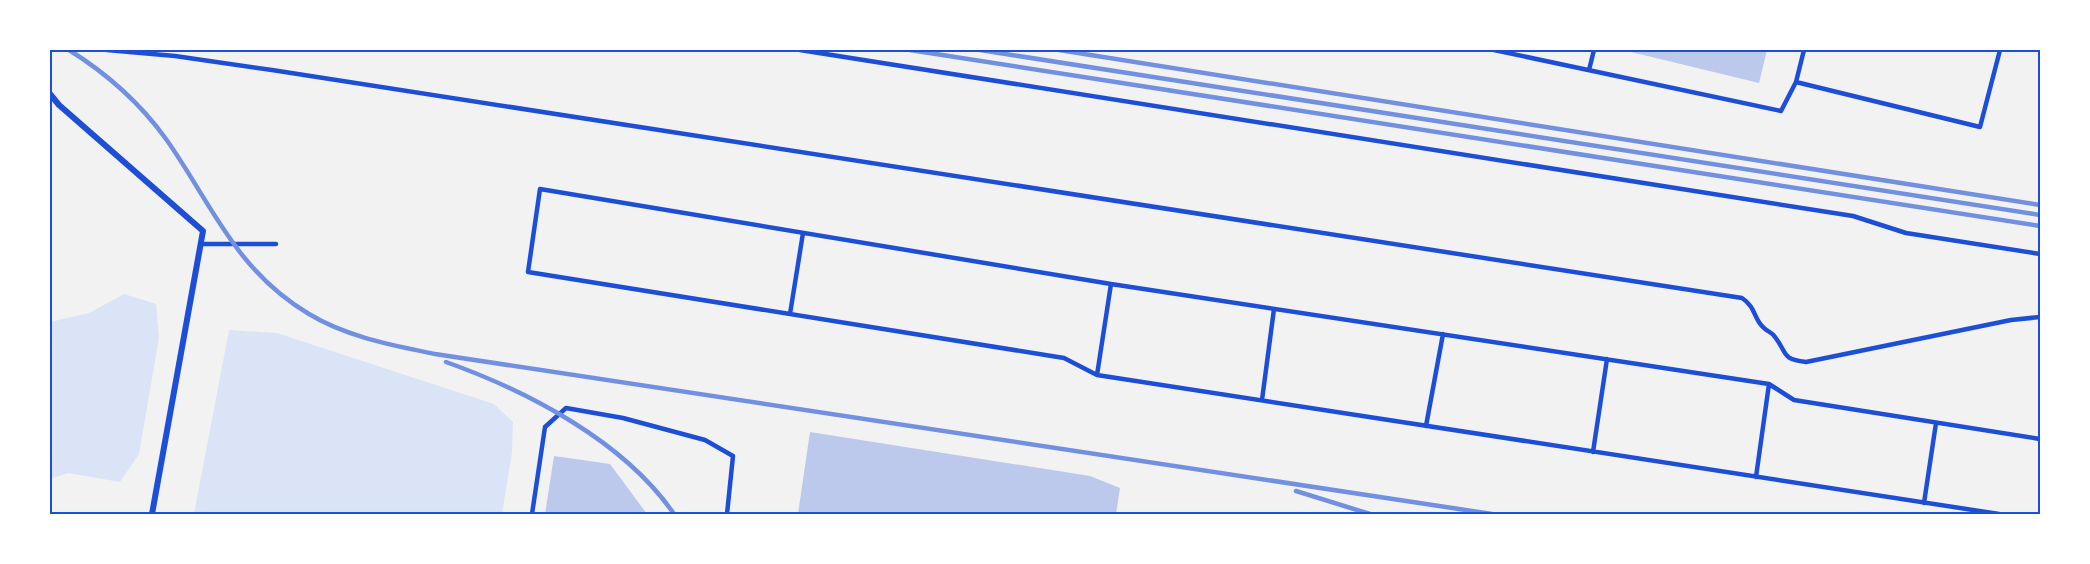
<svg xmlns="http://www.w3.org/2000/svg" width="2090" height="564" viewBox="0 0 2090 564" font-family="Rubik,sans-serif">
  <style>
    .green { fill: #dbe4f7 }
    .building { fill: #bdc9ec }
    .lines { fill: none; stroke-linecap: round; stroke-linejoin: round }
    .service { stroke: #1d4ed8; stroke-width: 4.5 }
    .minor { stroke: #1d4ed8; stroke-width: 6 }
    .rail { stroke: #7290e2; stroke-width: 4.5 }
    .neatline { fill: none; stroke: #1d4ed8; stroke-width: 2 }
  </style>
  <rect width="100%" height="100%" fill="#f2f2f2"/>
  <path class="green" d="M124,294l32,10 3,34 -20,116 -19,28 -52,-9 -18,6v-157l39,-9z
    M229,330l48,3 217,71 19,18 -1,30 -10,62h-308z"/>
  <path class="building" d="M1632,50h135l-8,33 -128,-31z
    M810,432l280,44 30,12 -4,26h-318z
    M554,456l56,8 37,50h-102z"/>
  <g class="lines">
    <path class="service" d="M107,50l68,6 97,14 1470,228c15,10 11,21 22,30 4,4 8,4 11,9 13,17 6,22 31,25l205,-42 29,-3
      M800,50l1053,166 53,17 134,21
      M1494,50l287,61 15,-29
      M1804,50l-8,32 184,45 20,-77
      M1589,70l5,-20
      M201,244h75
      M1111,284l658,100 25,16 246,39
      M790,314l13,-81
      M1097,375l14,-91 -571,-95 -12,83 536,86 33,17 902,139
      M1262,400l12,-91
      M1426,426l17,-92
      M1593,452l14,-93
      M1756,477l13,-93
      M1924,503l12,-80
      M532,514l13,-87 21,-19 57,10 82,22 28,16 -6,58"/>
    <path class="minor" d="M50,94l9,11 144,126 -51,283"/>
    <path class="rail" d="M69,50c37,23 71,53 97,89 46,65 69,131 143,175 38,23 83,31 126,40l1057,160
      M910,50l1130,176
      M980,50l1060,165
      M1059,50l981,155
      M446,362c81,29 178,79 228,152
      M1296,491l74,23"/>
  </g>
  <rect width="2090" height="564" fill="none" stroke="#ffffff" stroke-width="102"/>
  <rect x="51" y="51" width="1988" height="462" class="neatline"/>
</svg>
